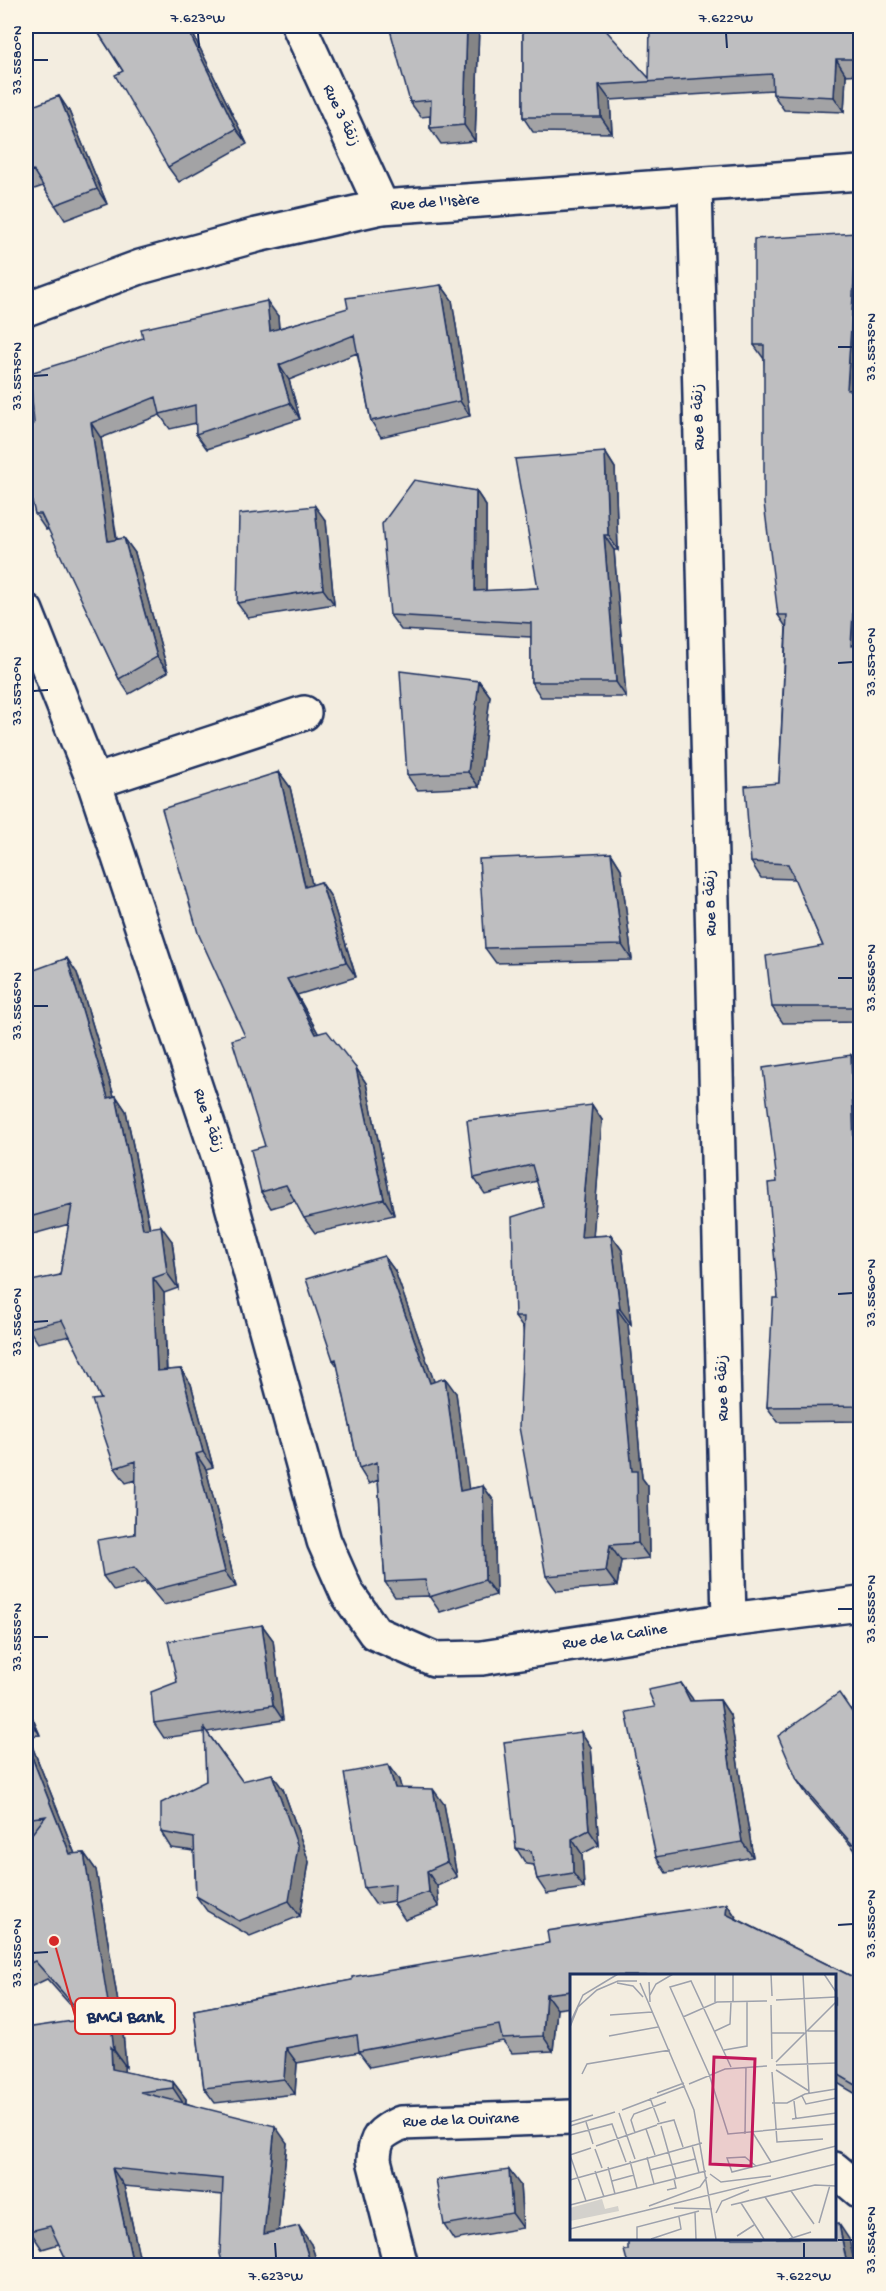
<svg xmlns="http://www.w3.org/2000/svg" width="886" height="2291" viewBox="0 0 886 2291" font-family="'Gochi Hand','Playpen Sans Arabic',sans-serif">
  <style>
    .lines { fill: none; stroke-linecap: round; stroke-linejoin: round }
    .minor-casing { stroke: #1b2f5e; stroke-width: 38 }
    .minor { stroke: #fcf5e5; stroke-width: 33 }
    .wall { fill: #a3a3a5; stroke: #1b2f5e; stroke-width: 1.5 }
    .shaded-wall { fill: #858586; stroke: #1b2f5e; stroke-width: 1.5 }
    .building { fill: #bebec0; stroke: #1b2f5e; stroke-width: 1.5 }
    .ticks { fill: none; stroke: #1b2f5e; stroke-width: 2 }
    .labels { text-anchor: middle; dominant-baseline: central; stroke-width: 5; stroke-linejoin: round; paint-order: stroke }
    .street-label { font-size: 16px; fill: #1b2f5e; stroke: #fcf5e5 }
    .inset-road { fill: none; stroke: #9da1ac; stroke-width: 1.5 }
    .view { fill: #c2185b; fill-opacity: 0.15; stroke: #c2185b; stroke-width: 3 }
    .inset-edge { fill: none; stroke: #1b2f5e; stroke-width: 3 }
    .leader { fill: none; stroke: #d62828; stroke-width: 2 }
    .callout-dot { fill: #d62828; stroke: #fcf5e5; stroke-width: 2 }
    .callout { fill: #fcf5e5; stroke: #d62828; stroke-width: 2 }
    .callout-label { font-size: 18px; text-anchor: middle; font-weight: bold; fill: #1b2f5e }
    .neatline { fill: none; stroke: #1b2f5e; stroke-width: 2 }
    .ticks-label { font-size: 15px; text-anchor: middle; fill: #1b2f5e }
  </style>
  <rect width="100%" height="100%" fill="#f3ede0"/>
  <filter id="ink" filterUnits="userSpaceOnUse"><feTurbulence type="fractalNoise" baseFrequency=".0167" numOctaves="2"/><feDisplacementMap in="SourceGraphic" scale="12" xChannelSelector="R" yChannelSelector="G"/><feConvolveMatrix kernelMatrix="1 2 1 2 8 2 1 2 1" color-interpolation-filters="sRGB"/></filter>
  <g filter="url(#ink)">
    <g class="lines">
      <g class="minor-casing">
        <g id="minor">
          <path d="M299,26l83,181"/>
          <path d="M695,185l34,1435"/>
          <path id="s1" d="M26,309l114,-42 117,-32 125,-28 478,-34"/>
          <path id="s2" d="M26,611l68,171 125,376 105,383 23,52 28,40 59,26 48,-1 247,-38 131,-16"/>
          <path d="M94,782l210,-69"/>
          <path d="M834,2169l26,22"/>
          <path id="s3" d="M401,2266l-27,-106c1,-23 6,-27 27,-37l170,-6"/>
        </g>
      </g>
      <use href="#minor" class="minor"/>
    </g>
    <path class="wall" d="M94,26h95l58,118 -68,38 -11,-15 -45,-96z
      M479,26l-4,115 -34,3 -11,-16v-12l-9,1 -11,-15z
      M861,26v48l-15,1 -2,37 -60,-2 -11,-16v-4l-163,10 2,33 -79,-1 -10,-15v-89l126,50z
      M26,87l9,19 24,-10 10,15 38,93 -42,16 -22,-34 -17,6z
      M857,233l4,5v125l-2,26h2v633l-78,1 -11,-16 51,-61 -28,-67 -34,-1 -10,-16 28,-79 7,-156 -8,-12 -14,-256 -10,-14z
      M441,285l11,15 18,116 -89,21 -10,-16 -14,-68 -68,27 11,39 -93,30 -11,-15v-11l-26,6 -10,-14 -59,23 16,101 7,-1 11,15 33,119 -39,22 -10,-15 -70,-150 -3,1 -11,-16 -9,-84 252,-114 1,12z
      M605,452l10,16 3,82h-4l12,147h-85l-10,-15v-45l-130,-7 -11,-15 86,-124 10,15v85l52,-3z
      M326,521l8,83 -86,14 -11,-15z
      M479,681l11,15 -11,91 -62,3 -10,-15z
      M279,772l11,15 22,98 9,-3 10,15 25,80 -59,18 21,38 38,35 10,15 28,132 -79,18 -11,-15 -9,-17 -24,7 -10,-16 4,-46 -20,-110z
      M611,853l10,16 11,91 -136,3 -11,-15z
      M26,973h51l37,123h2l10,15 24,117 22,13 6,47 -14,5 3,77 14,-1 10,15 22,83 -7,2 30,118 -72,18 -19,-23 -31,9 -11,-15 32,-42 1,-54 -10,3 -11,-15 -14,-69 -31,-63 -32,7 -10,-15 32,-53 9,-51 -43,12z
      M851,1055l10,13v353l-83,1 -11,-15 11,-109 -1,-116z
      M592,1105l10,15 -9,116 18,-1 11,15 9,74h-3l14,154 6,8 1,72 -28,3 -4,25 -60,5 -11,-15 -23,-248 -8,-11 29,-110 -7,-26 -52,13 -11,-16z
      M384,1256l11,15 39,111 22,11 12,96 15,-3 11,15 2,94 -56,17 -11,-16 -34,1 -10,-15 -7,-102 -9,4 -10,-16 -21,-101 -5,-7z
      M26,1621l6,18 -6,1z
      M262,1625l11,15 10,80 -76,12 35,49 41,8 26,73 -9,54 -50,20 -43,-25 -11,-15 -2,-45 -23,-3 -10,-16 45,-51 -1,-49 -41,6 -10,-15 23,-41z
      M681,1683l12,18 27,-1 10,15 23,142 -87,16 -10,-16 -1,-150z
      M26,1703l14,32 -12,1 47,118 9,-1 12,17 27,163 3,34 -2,-3v8l49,10 13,17v4l101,40 -9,88 33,13 7,21 -95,-70 -99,-9 17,79h-72l-10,-21 -17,5 -12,-18 53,-212 -36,-40 -21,10v-148l2,-3h-2z
      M850,1708l11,16v133l-54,-62 -10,-15z
      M581,1732l10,15 8,98 -17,9 2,34 -37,6 -10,-15 -3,-14 -8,-1 -10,-16z
      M399,1780l2,8 43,16 13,73 -20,9 2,21 -34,13 -11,-16 1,-3 -20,3 -11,-16z
      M727,1904l10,15 124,62v116l-27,-16v-105h-263v31l-14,2 -4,42 -41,2 -9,-12 -133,26 -11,-15 -62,11 -2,31 -80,9 -11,-15 -10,-78 355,-67z
      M520,2185l3,43 -69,12 -10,-15z"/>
    <path class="shaded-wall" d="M186,26h3l58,118 -11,-15z
      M467,26h12l-4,115 -11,-16z
      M836,59l10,16 -2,37 -10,-15z
      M599,85l11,15 2,33 -11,-16z
      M26,87l18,35 -11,-16 -7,-14z
      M59,96l10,15 38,93 -10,-15z
      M857,233l4,5v125l-3,42 -11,-15z
      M441,285l11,15 18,116 -10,-15z
      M267,301l11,15 2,30 -10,-15z
      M279,365l10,15 11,39 -10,-16z
      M91,423l10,15 18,118 -11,-15z
      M605,452l10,16 3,82 -10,-15z
      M861,482v177l-10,-13z
      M476,491l10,15v101l-11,-16z
      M315,506l11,15 8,83 -11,-15z
      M604,535l10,15 12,147 -10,-15z
      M124,538l11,15 33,119 -11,-15z
      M479,681l11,15 -11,91 -11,-15z
      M279,772l11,15 26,115 -11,-15z
      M611,853l10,16 11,91 -10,-15z
      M321,882l10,15 25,80 -10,-15z
      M67,958l10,15 42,140 -11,-15z
      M287,979l10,16 30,54 -11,-15z
      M851,1055l10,13v115l-6,-7z
      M356,1068l10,15 28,132 -10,-16z
      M116,1096l10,15 27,134 -10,-16z
      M592,1105l10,15 -10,132 -11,-15z
      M161,1226l11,15 6,47 -11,-15z
      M611,1235l11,15 9,74 -11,-15z
      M384,1256l11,15 45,127 -10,-15z
      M153,1278l11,15 3,93 -10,-15z
      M617,1309l11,15 14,154 6,8 1,72 -11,-15z
      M181,1369l10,15 22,83 -10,-15z
      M445,1378l11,15 15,113 -11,-15z
      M196,1454l10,15 30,118 -11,-15z
      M483,1486l11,15 2,94 -11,-15z
      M610,1545l11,16 -4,25 -11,-15z
      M26,1621l6,18 -6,-9z
      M262,1625l11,15 10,80 -10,-15z
      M681,1683l11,15 9,18 -11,-15z
      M720,1700l10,15 23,142 -11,-15z
      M26,1703l14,32 -12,-18 -2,-4z
      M26,1732l2,4 54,136 -12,-18 -44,-112z
      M581,1732l10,15 8,98 -10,-15z
      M388,1765l11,15 7,24 -11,-16z
      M272,1774l11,15 26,73 -9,54 -11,-15z
      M433,1789l11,15 13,73 -10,-15z
      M572,1839l10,15 2,34 -11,-15z
      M84,1853l12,17 27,163 3,34 -12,-17z
      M427,1871l10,15 2,21 -10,-15z
      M727,1904l10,15v10l-11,-15z
      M546,1994l11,15 -4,42 -10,-15z
      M111,2047l13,17 1,23 -13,-18z
      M286,2048l11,15 -2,31 -11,-15z
      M173,2082l13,17 -1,7 -12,-18z
      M275,2126l12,17 -11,109 -12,-18z
      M112,2168l12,18 17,79h-8z
      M509,2170l11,15 3,43 -11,-15z
      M839,2224l10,15 6,26h-8z
      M299,2226l12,18 7,21h-7z"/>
    <path class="building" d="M94,26h92l50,103 -68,38 -53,-92 8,-4z
      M389,26h78l-3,99 -34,3 1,-28 -21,2z
      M550,26h52l47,52 1,-52h211v33h-25l-2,38 -61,-3 -1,-20 -173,11 2,32h-78v-89l26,-1z
      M26,92l7,14 26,-10 38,93 -42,16 -22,-35 -7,3z
      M857,233l-10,157 14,-1v92l-10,165 10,-1v362h-89l-6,-51 57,-10 -35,-82 -37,-2 -6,-76 34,-3 8,-168h-9l-14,-112v-158h-10v-106z
      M441,285l19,116 -89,20 -17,-86 -75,30 11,38 -94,31 -1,-29 -35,9 -4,-17 -65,26 17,118 16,-3 33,119 -38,22 -78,-165h-6l-9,-38v-46l8,-6 -4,-51 113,-35 -2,-9 126,-28 3,30 78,-23 -2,-10z
      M605,452l3,83h-4l12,147h-85v-59l-141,-8 -8,-91 32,-44 62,11 -1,100 63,-3 -23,-129z
      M315,506l8,83 -86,14 2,-89z
      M400,671l79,10 -11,91 -61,3z
      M279,772l26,115 16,-5 25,80 -59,17 29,55 11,-3 29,37 28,131 -80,19 -18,-33 -25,7 -10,-42 14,-4 -33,-106 13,-4 -47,-103 -36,-124z
      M611,853l11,92 -137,3 -6,-89z
      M67,958l41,140 8,-2 27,133 18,-3 6,47 -14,5 4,93 24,-2 22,83 -7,2 29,118 -71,18 -20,-23 -31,9 -6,-36 38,-6 1,-73 -21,7 -23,-68 9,-1 -39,-79 -34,8 -2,-4v-42l34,-7 12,-70 -46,13v-245z
      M851,1055l4,121h6v230l-94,1 6,-109h5l-10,-115 9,-1 -14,-114z
      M592,1105l-11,132 30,-2 9,74h-3l15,162h5l1,72 -28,2 -4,26 -60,5 -27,-149 5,-110h-9l-3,-100 32,-10 -12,-42 -58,13 -7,-58z
      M384,1256l46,127 15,-5 15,113 23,-5 2,94 -56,17 -4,-17 -40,2 -8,-120 -18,6 -23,-109 -3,1 -27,-81z
      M262,1625l11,80 -119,18 -3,-31 26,-10 -9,-41z
      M681,1683l9,18 30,-1 22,142 -86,15 -30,-145 29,-5 -7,-17z
      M839,1693l22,32v118l-3,-2 -6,3 -55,-64 -19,-44z
      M204,1728l38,53 30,-7 26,73 -9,54 -50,20 -43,-25 -2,-58 -33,-6v-29l45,-22z
      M581,1732l8,98 -17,9 1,34 -36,6 -6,-28 -15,-3 -12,-106z
      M26,1742l44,112 14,-1 26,162 4,35 -3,-3 1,22 61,13v6l-33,4 135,34 -11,108 35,-8 12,39h-88l-3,-11 3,-75 -111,-11 21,97h-64l-19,-39 -20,5 -4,-20v-183l60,-9 -51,-58 -9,4v-124l20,-25 -20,3z
      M388,1765l7,23 38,1 14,73 -20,9 2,21 -35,12 1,-20 -31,4 -20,-115z
      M727,1904l-1,10 135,67v107l-27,-16v-96h-263v15l-25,3 -3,42 -41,2 -3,-13 -140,26 -2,-16 -71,13 -2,31 -80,9 -10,-78 158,-30v-3l197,-34 -2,-12z
      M509,2170l3,43 -68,12 -8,-45z
      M834,2224h5l8,41h-219l-4,-15h4v-12h206z"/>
  </g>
  <path class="ticks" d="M198,33l1,15M726,33l1,15M33,60h15M838,347h15M33,376l15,-1M838,663l15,-1M33,691l15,-1M838,978h15M33,1006h15M838,1294l15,-1M33,1322l15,-1M838,1609h15M33,1637h15M838,1925l15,-1M33,1953l15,-1M838,2240h15M275,2243l1,15M804,2243v15"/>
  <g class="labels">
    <g class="street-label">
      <text transform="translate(340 116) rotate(65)">Rue 3 زنقة</text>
      <text stroke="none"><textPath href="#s1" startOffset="424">Rue de l'Isère</textPath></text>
      <text transform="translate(700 417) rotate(-91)">Rue 8 زنقة</text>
      <text transform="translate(712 903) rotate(-91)">Rue 8 زنقة</text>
      <text transform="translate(207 1121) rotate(72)">Rue 7 زنقة</text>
      <text transform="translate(724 1388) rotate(-91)">Rue 8 زنقة</text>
      <text stroke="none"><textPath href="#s2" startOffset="1330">Rue de la Caline</textPath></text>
      <text stroke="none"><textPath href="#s3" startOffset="219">Rue de la Ouirane</textPath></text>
    </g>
  </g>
  <g transform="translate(570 1974)">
    <rect width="266" height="266" fill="#f3ede0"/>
    <path d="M32,225l3,10 13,-3 1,5 -49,10v-13z" fill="#d3d1cc"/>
    <path class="inset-road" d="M145,0v28M201,0l1,22M233,0l6,119M254,0l12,18M79,8l1,20M47,9l16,3 10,11M70,9l54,127 22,129M80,21l6,-11 17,-10M206,26l60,-3M163,28v-28M201,31l1,54M40,41l42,-3M113,43l34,-15 50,-1M0,49l13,-28 35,-21M0,53l8,-20 19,-17 21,-9h19M145,57l15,-7 1,-22M238,57h28M201,59h33M39,62l49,-9M154,76l23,-4v-45M206,88l60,-60M206,91l60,-2M161,93l-40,-86 -21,6 39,87 19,60 108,-10M206,96l33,21M202,98l5,70 46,-3M12,100l5,-10 83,-14M119,110l36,-15 42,-3M87,119l27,-10M232,122l4,8 30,-6M80,124l9,24M224,127l2,18M202,129h15l18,-9 31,-5M52,136l63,-24M49,139l16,46M222,145l44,-6M0,148l23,-7M16,148l7,22M92,149l-5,1 17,-4 9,27M0,152l45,-14M91,152l15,53M76,155l9,26M65,159l-4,-13 3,-6 32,-12M183,159l18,29M175,160l1,-67M0,161l42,-11 14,38M122,171l7,28M26,172l61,-21M25,175l7,19M0,181l16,46M0,181l21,-7M77,183l7,27M60,187l7,27M186,192l-11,-9 -18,1 5,14 104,-26M38,193l7,27M80,196l45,-11M25,197l9,26M140,200l11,8 50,-6M0,206l132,-37M42,207l22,-6M97,216l9,-2 -2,-9M221,217l23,33M195,223l28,41M171,229l23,36M0,231l136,-34M161,231l84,-20 21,1M79,232l51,-19 7,-10M104,234l38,1M125,238l1,27M146,239l6,-12 27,-11M249,249l11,-38M0,255l266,-65M167,262l17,-11M67,265v-12l62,-16M81,265l30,-10 -2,-12M219,265l22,-7"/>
    <path class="view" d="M144,83l41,2 -4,107 -41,-2z"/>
    <rect width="266" height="266" class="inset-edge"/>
  </g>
  <path class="leader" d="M54 1941L75 2016"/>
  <circle class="callout-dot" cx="54" cy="1941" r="6"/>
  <rect class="callout" x="75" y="1998" width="100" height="36" rx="6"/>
  <g class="callout-label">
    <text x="125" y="2022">BMCI Bank</text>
  </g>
  <rect width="886" height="2291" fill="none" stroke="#fcf5e5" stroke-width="66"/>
  <rect x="33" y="33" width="820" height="2225" class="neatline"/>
  <g class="ticks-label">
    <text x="198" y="22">7.623°W</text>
    <text x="726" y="22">7.622°W</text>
    <text transform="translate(16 60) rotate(-90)" y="5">33.5580°N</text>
    <text transform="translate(870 347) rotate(-90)" y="5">33.5575°N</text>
    <text transform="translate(16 376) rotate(-90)" y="5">33.5575°N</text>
    <text transform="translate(870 662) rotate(-90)" y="5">33.5570°N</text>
    <text transform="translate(16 691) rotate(-90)" y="5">33.5570°N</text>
    <text transform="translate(870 978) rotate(-90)" y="5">33.5565°N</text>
    <text transform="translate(16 1006) rotate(-90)" y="5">33.5565°N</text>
    <text transform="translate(870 1293) rotate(-90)" y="5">33.5560°N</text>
    <text transform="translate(16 1322) rotate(-90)" y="5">33.5560°N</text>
    <text transform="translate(870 1609) rotate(-90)" y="5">33.5555°N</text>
    <text transform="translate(16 1637) rotate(-90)" y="5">33.5555°N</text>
    <text transform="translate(870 1924) rotate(-90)" y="5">33.5550°N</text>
    <text transform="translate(16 1953) rotate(-90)" y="5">33.5550°N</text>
    <text transform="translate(870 2240) rotate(-90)" y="5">33.5545°N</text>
    <text x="276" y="2280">7.623°W</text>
    <text x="804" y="2280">7.622°W</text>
  </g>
</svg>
